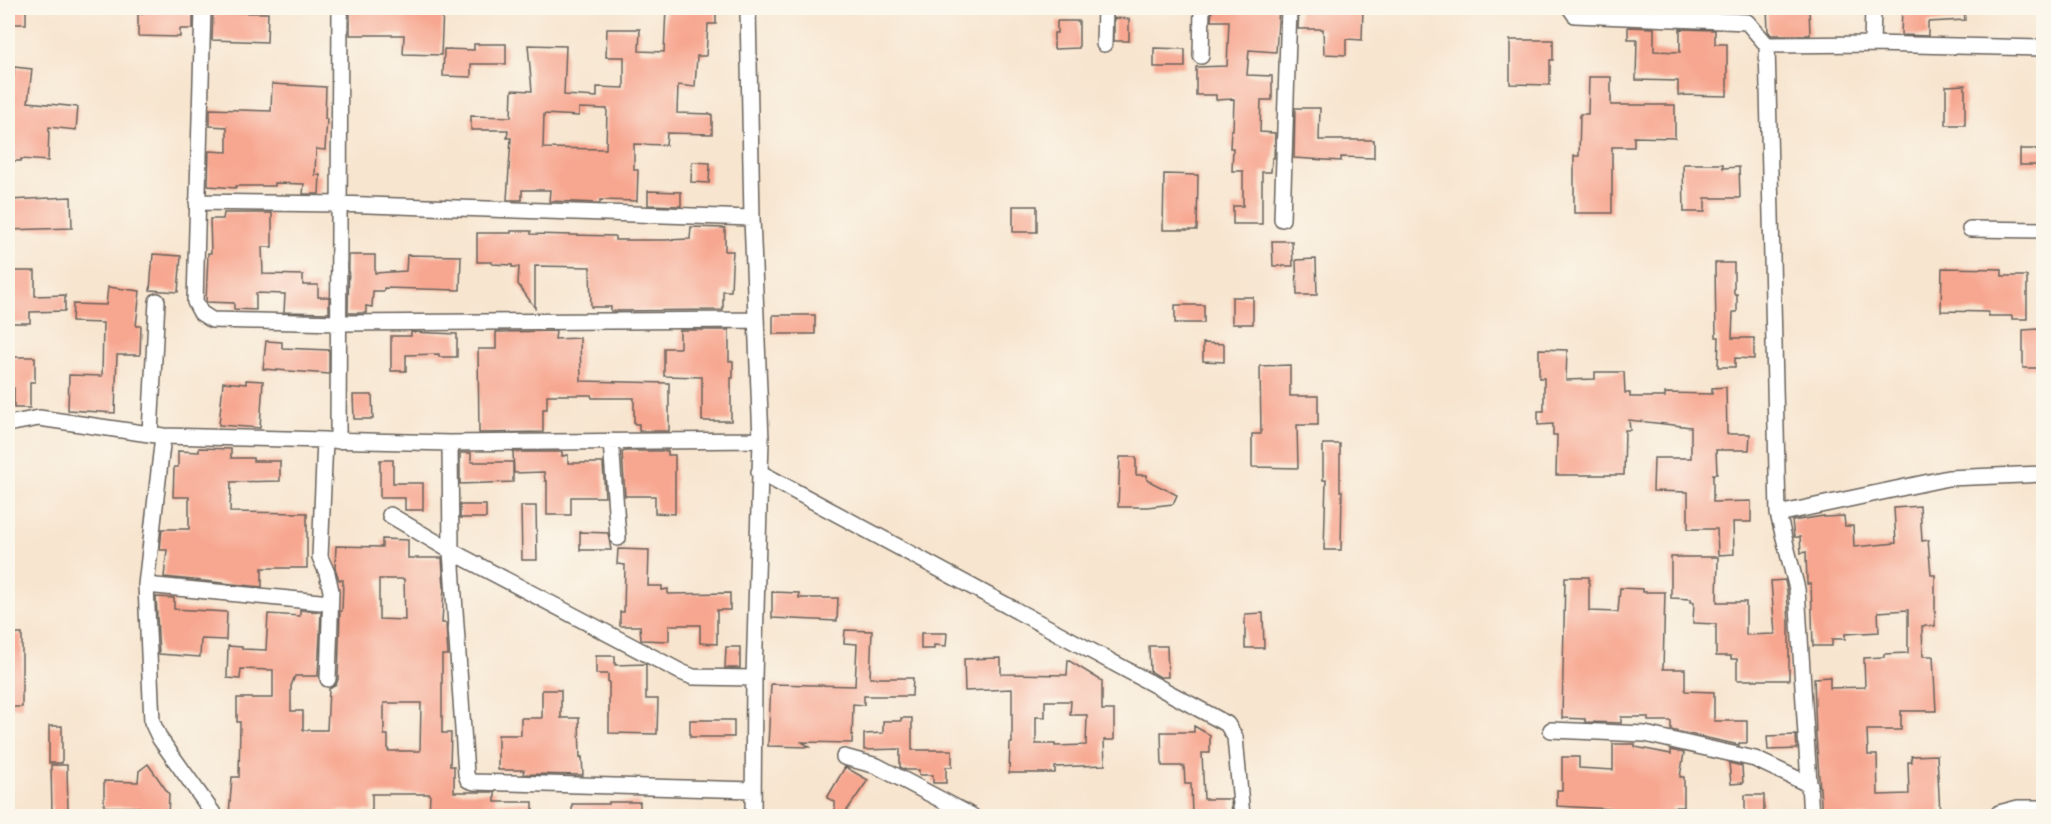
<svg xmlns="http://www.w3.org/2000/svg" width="2051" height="824" viewBox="0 0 2051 824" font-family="'Balsamiq Sans',sans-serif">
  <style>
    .building { fill: #f7a68f; fill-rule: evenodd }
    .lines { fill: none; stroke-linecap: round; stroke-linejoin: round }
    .minor-casing { stroke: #69625b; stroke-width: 18 }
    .minor { stroke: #fff; stroke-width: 15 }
  </style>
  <rect width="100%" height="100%" fill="#fbf7ec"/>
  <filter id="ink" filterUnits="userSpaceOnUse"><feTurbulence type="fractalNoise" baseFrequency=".0167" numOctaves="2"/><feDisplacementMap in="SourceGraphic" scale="12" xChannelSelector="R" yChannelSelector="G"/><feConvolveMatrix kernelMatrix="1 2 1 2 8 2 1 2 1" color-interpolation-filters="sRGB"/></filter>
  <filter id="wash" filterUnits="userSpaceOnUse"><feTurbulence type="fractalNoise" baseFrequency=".008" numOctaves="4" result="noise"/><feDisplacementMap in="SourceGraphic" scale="24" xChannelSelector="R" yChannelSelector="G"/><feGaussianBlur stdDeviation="1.35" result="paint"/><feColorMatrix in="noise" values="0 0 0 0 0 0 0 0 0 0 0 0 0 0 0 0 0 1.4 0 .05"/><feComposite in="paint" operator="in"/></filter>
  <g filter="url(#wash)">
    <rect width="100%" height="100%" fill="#f7e5cf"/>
    <g id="blocks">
      <path class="building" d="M8,8h18v16h-18z
        M142,8h44v6h7v15h-13v8l-42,-1v-23l4,1z
        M350,8h93l-2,47 -38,-1 1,-19h-54z
        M666,8h50v16h-8l-2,32h-9l-2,31 -17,-2 -1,28 35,1v20l-45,-1 -1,12 -32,-1v26h4l-1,31 -37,-1v3l-51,-2 1,-11h-28v10h-15l4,-62h-4l1,-8h-37v-14l40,1 1,-27 20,1 -4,-46 38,1 -2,49 33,2v-10l27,1v-31h-18l1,-28h33l-1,22 25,1zM579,108l28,1 -1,40 -63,-1 1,-34 35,2z
        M1212,8h67l-3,44 -27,-2 -2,25 25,1v24h-11l-1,32 15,1 -1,25h-2l-1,14h-9v52h-29v-18h10v-35h-11l1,-23h-3l1,-18h2l1,-31 -18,1v-5h-20v-28l31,-1 2,-45h-18z
        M1299,8h64l-1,32 -16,-1v16l-22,-1 -1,-25h-25z
        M1767,8h42l1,27h-39l-3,-4z
        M1902,8h62l1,12 -37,2v14l-27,-1z
        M213,12l55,1 -1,29 -55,-2z
        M1114,18l15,1v22h-15z
        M1057,21h22v27l-25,1v-16h3z
        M1628,27l26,1v23l26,1v-23l35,1v14h12v52l-49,-1v-14l-42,-1 1,-41h-9z
        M1510,40h43v20h-3v25l-40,-1z
        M474,44h32v20h-35v13l-28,-1 1,-27 30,1z
        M1154,48l31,1v18h-31z
        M14,67l18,2 -4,33 50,5 -2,23 -27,-3 -1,34 -27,-2v2h-13v-30h2z
        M1589,77h22v28h64v33l-41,-1v10h-22v66h-38v-57h5l1,-42h8z
        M272,84l54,3 -1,32h2l-2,31 -9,-1 -1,26h5l-1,19h-16l1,-10 -29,-1v3h-39v2l-28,-2 1,-35 18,1v-25l-17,-1v-17l61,2z
        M1965,85v40h-19v-39z
        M1295,108h25l-1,32h55v18l-33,-1v4l-47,-3z
        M2020,149h23v16h-23z
        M692,162l18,1 -1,20 -18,-1z
        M1683,164h40v4l16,-1 1,31h-35v14h-21z
        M1164,174l34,1 -1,55h-34z
        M648,191l33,1v14l-33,-1z
        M71,197l1,31 -64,2v-30z
        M1013,206h24v26h-24z
        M224,213h48v34h-10l1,27 40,1v10h15v12h11v16l-45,-1 1,-18 -29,-1v17l-22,-1v-6l-28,-1 2,-49h3l-1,-34h13z
        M691,227l34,1v23h8l-1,16 -1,24h-8v19l-112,1v-4h-20l-1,-40 -55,-1v42l-17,-24 1,-17h-7v-2l-20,-1v-2h-15v-29h34v-2h20v3l84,2v4h50l25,-1z
        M1272,241h20l1,25h-20z
        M153,254l28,2 -3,36 -28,-2z
        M349,255h26v18l31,-2 1,-16 54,1 -1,34 -76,-2v3h-11l-1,16 -6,-1v7h-18z
        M1316,259l1,36h-20l-1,-35z
        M1715,263h19v31h3v18h-4l-1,26h22v21l-19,-1v9h-17l1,-30h-3z
        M1942,268l60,1v7h25v43h-15v-3h-24v-4l-47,-1z
        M8,271h27v25l30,-1v16l-35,1v11h-22z
        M108,287l32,4 -4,35h5l-1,29h-23l-2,58 -47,-3 1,-35 33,1 1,-53 -31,-1 1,-18 33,1z
        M1232,297h21v27h-21z
        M1175,305h29v18h-29z
        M773,315h42v19h-42z
        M2039,329l1,39h-17v-38z
        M680,330h49v31h4v17h-2v43h-29v-44l-38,-1v-28h16z
        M556,331l-1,8 25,-1 1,43 88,2v48h-30v-7h-5v-26h-42l-1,-3h-44v14h-4v23l-64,1 -1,-84h18v-17z
        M411,332l46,2v23h-18v-3l-33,1v16h-15v-35h20z
        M266,341l16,1v6l47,2v24l-66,-5z
        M1203,343l21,1v18l-21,-1z
        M1539,349l28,1 -1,30 29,-1v-7h29l1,21h5v4h35v-4l47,1v-6l14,-1 1,47h23l-1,16h-33l1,24h-4v28l38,-1v21h-18l1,32 -16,1 -1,-26h-29v-37l-35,-1 1,-33h37v-31l-62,-7 1,10h-5l-1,45h-68l1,-40h-4v-11l-15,1v-14h6v-33h-5z
        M9,357h26v25h-5v26h-16v-20h-5z
        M1290,365v31h28v29h-21l1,43 -46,-1v-33h9l-1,-68z
        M246,380l17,1 -3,47 -41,-3 4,-43 23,2z
        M353,395h19l1,24h-19z
        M1323,444h17v47h2l-1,59h-17l2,-70h-3z
        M199,448l32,1v9h22v3h27v20l-49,1 -1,30 77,1v55h-45v19l-98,-10 3,-27h-7l2,-21h27v-32h-16l1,-30h4v-16l21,1z
        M626,451h42v4h7v59l-20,-1v-17h-30l-3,-44z
        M513,452h49v4l6,-1v8h35l2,34h-34v18h-24v-34h-2l-1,-9 -30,1z
        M460,453h11v9h42v20l-53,2z
        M1120,457h16v18h11v5l30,15 -4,9 -26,3h-29z
        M380,460h13v23h30v27h-18v-12h-25z
        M460,505h26v13h-26z
        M521,506h15l1,54h-15z
        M1920,506l2,35 6,-1 3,35h4v51h-13l1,30h10l3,55h-35v19h-34l1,25h9l1,40 31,-1 -1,-32h4l-1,-6 26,-1 3,59h-31v2h-87l-6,-81 -2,-57 16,-1v11l35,-1 -1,-29 20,-1v-3l24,-1v-43l-30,2 1,20 -34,2v5h-13v7h-19l-2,-62h-4l-1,-32 -5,1 -1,-16h-6l-2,-16 32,-5v1l20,-1 1,10h8l1,21 42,-4 -2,-35z
        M580,532l28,1 3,17h-31z
        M382,539l26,1v18h34l2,29 -2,36h4l2,32h-6v78h9l-1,33h4v26h41v10h38v14h-104l1,-22h-58v17h-35l1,5 -109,-1 3,-38h7l1,-55h-3v-24h36v-28l-32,-1 -1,10 -13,-1 1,-32 14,1v2l24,1 2,-36 32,2v-6l21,2 -3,64h-23l-4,10v25h12v19h24l2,-41 7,-4 2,-6 2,-68h2l1,-31h-4l-4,-12 1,-22 46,1zM379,579h25l1,41 -26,-1zM384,703h37l-1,48h-32v-16h-4z
        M618,549l31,1 -1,36h14v4l6,-1v5l62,-1v17h-13v34l-17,-1v-18h-31v16l-28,-1 -1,-14h-20v-14h4l1,-47 -8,-1z
        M1671,557h47l-1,45h29v33l29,-1 -4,-53 14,-1 2,11 2,33v56h-52v-21h-6v-3h-15v-32l-23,-1 1,-21h-3v-3l-20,-1z
        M1565,577h24v34l29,1 2,-24 23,1v3h22l-2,77h22v22l29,1v29h33v22h-8v2l-68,-15v-9h-23v-4h-27v6l-36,-1v-3l-23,-1z
        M772,592l27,1v5h39l-1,23 -65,-3z
        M156,597l18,1v11l53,3 -1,28 -25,-1 -1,18 -41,-3z
        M1263,613l1,35h-19v-34z
        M845,630l27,1 -2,47h43l-1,18h-48v9l-11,-1 -1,39 -50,-1 8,5 -42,-1 3,-62 84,2 2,-42 -13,-1z
        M921,633h26l-1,13 -12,-1v4h-13z
        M8,634h14v73h-14z
        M1149,646h18l1,31h-8l-10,-6z
        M726,647h14v21h-15z
        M596,656h19v9l31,-1v35h12l-1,35 -48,-1v-51h-1v-8h-12z
        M1001,658v16l66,1 1,-15 34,21v29h12v30h-10l1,25 -50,2v6h-46l1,-30h2v-54l-47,2 -1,-32zM1045,701h26l-1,14h17l-1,30 -31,1v-2h-19v-27h9z
        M542,690h19v28h18l1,40 2,-1 1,18 -60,-1 1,-4h-26v-35h23v-17h21z
        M901,718h11v32h40v17h-6v16h-13v-8h-14v-5h-13l-6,-3v-18l-36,1v-16l19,-1v-12h18z
        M690,720h44v17h-44z
        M49,726h13v37h-13z
        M1194,726l16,9v18h-8l2,46h27l1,17h-40l-1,-32h-6l-1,-18h-22l-1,-34h33z
        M1796,735l1,14 -29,1 -1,-14z
        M1613,744h22v3l36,7v-4l13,3 -4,24h4v30h-11v9h-14v-3l-48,1v-5l-54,-3v-16h5v-33h17v11l34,2z
        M1729,763l13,3 1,17 -12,1z
        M148,764l21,30 -1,22h-29v-9h-35v-26l34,1 1,-11z
        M51,765h16l1,48 -16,1z
        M845,767l23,13 -25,36h-8v-14l-8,-4z
        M1745,795h19v17h-5v4h-14z
        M609,802h31v14h-68v-12h37z"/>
    </g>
  </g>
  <g filter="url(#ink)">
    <use href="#blocks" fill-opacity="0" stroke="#69625b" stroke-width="1.5"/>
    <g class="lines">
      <g class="minor-casing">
        <path id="minor" d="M203,8l-8,294 6,11 11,7 128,3 416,-3
          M748,8l4,210 9,222 -7,238 -1,138
          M1570,8l5,7 172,7 20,23 11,469 19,75 14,227
          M1104,44l1,-36
          M1872,44l1,-36
          M1767,45l105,-1 172,4
          M1201,56l1,-48
          M197,202l141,2 414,14
          M1282,219l7,-211
          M1970,229l74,1
          M8,424l31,-6 124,18 162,4 125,3 311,-3
          M150,433l7,-132
          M163,436l-17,149 6,137 8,17 55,77
          M325,440l-5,117 7,16 4,18 -3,88
          M338,441l2,-433
          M611,441l7,97
          M450,443l1,108 15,223 2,6 6,2 279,8
          M759,472l468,252 8,13 7,79
          M1778,514l170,-36 96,-4
          M390,515l61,36 230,121 12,5 61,1
          M146,585l184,18
          M1551,730l94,4 39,9 71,16 55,26
          M844,757l33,9 95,50
          M1997,816l2,-3 19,-5h26"/>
      </g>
      <use href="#minor" class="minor"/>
    </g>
  </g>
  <rect width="2051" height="824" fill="none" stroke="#fbf7ec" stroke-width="30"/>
</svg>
